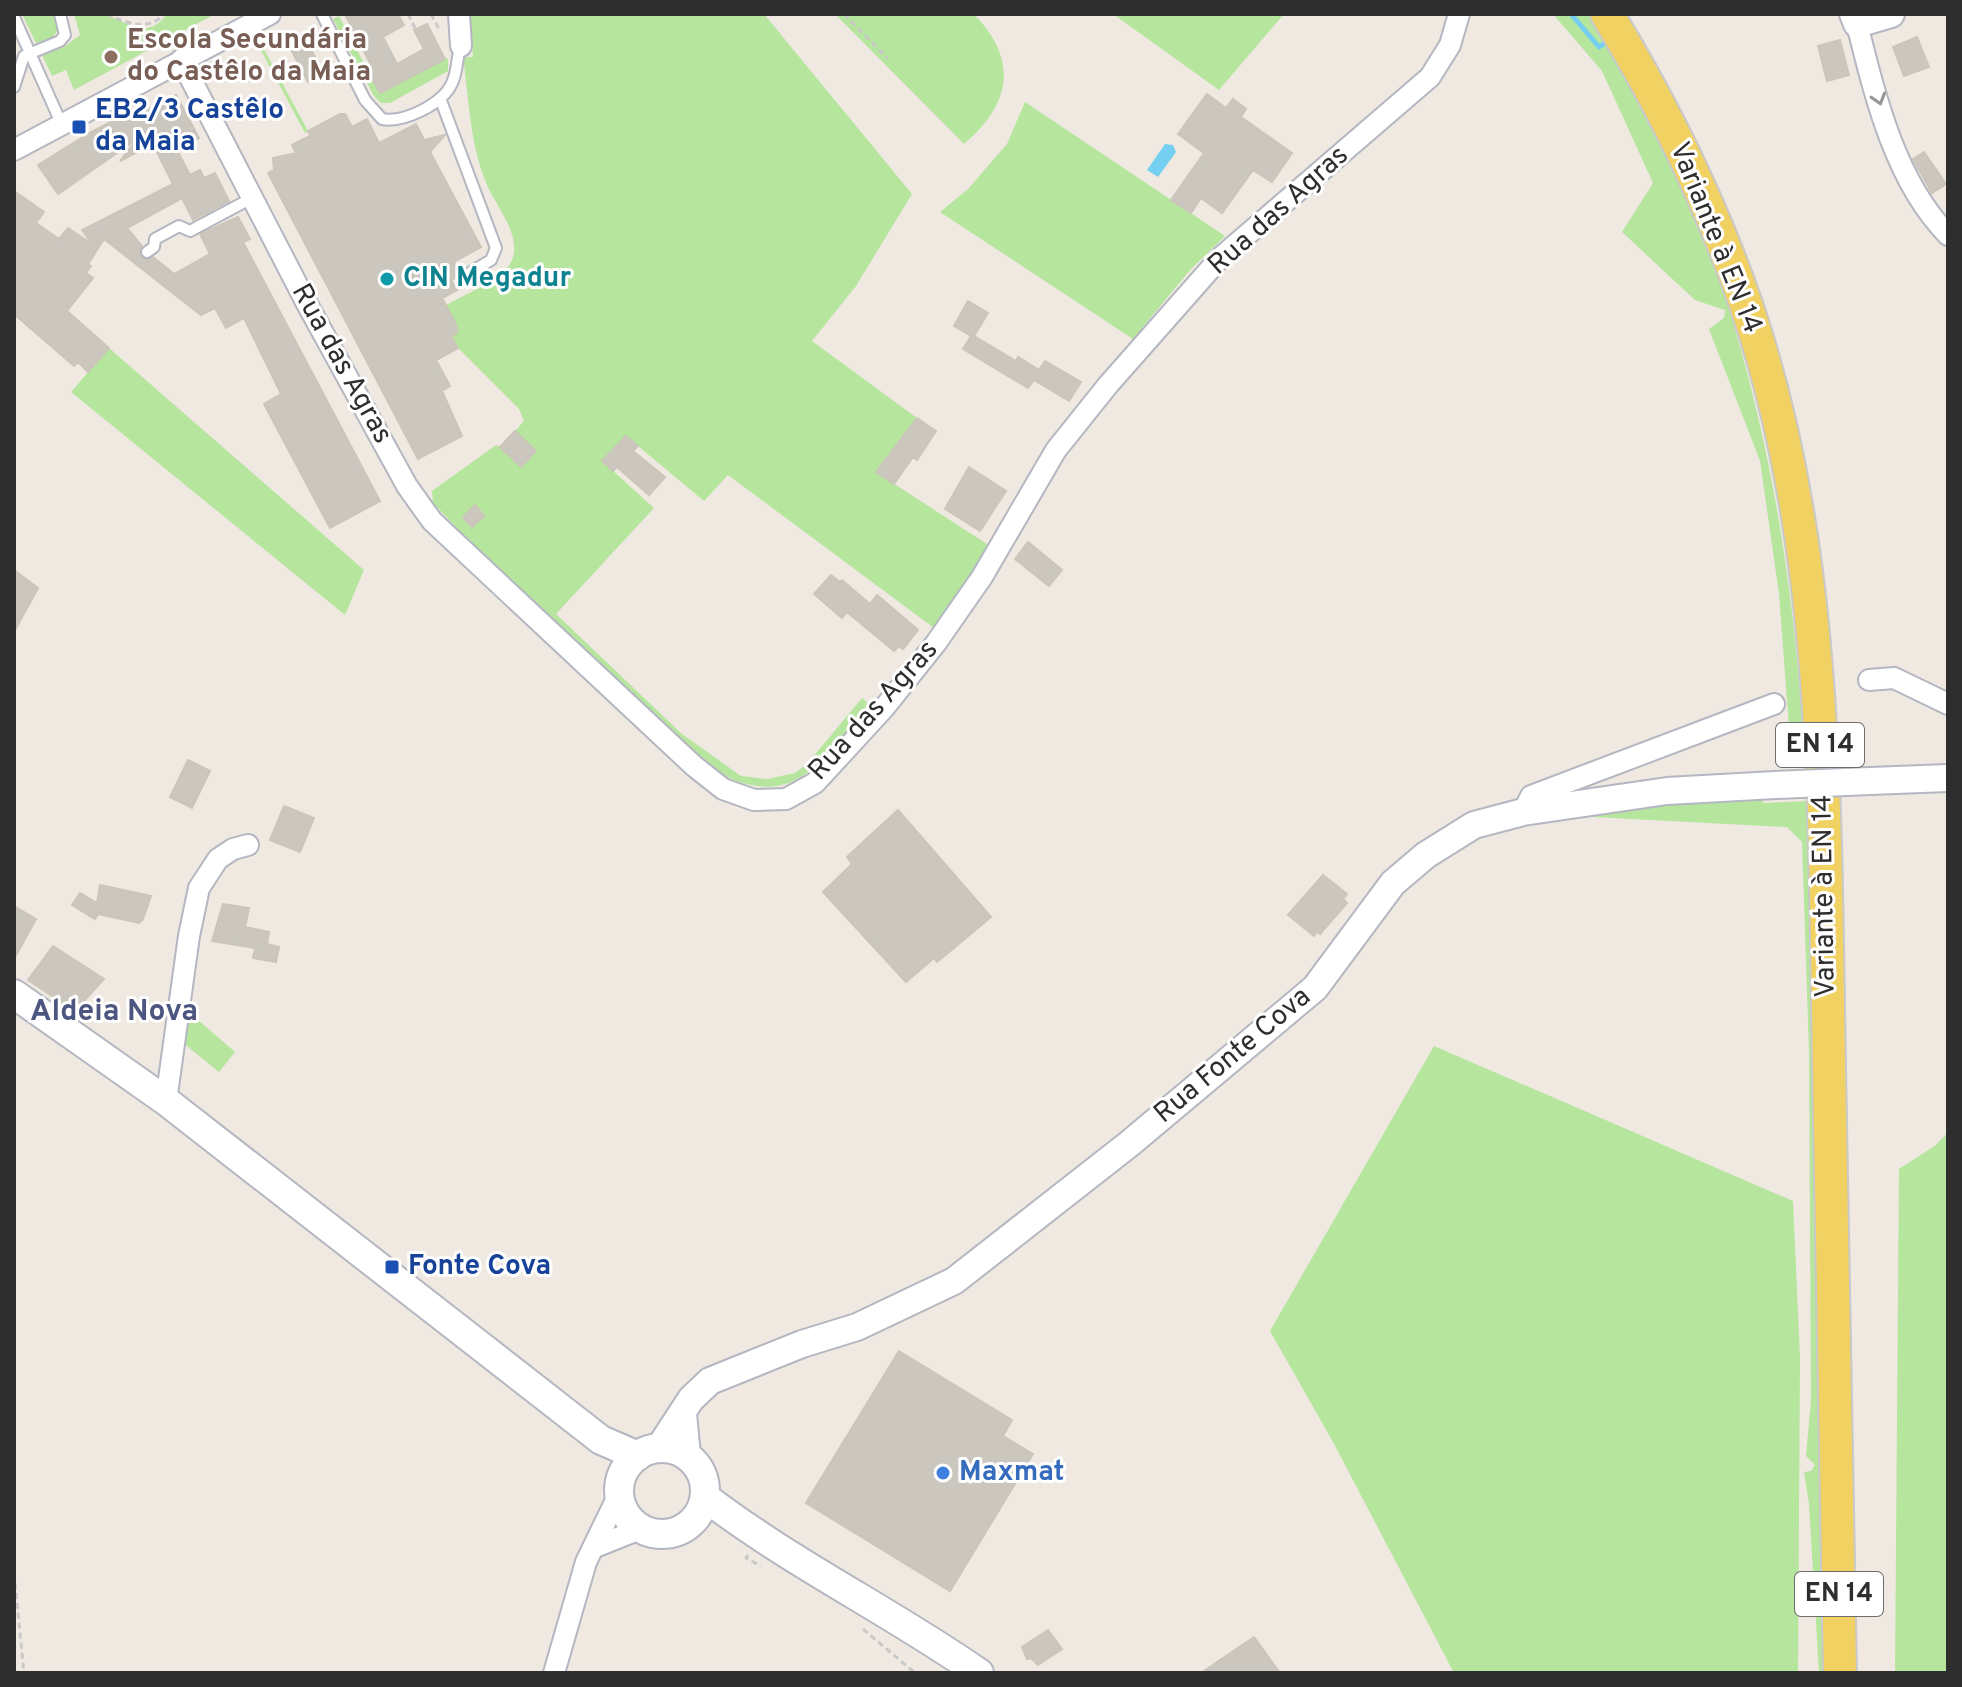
<svg xmlns="http://www.w3.org/2000/svg" width="1962" height="1687" viewBox="0 0 1962 1687" font-family="Overpass,sans-serif">
  <style>
    .green { fill: #b6e59e }
    .water { fill: #75cff0 }
    .lines { fill: none; stroke-linecap: round; stroke-linejoin: round }
    .stream { stroke: #75cff0; stroke-width: 5 }
    .building { fill: #cbc7bf; stroke: #cbc5ba; stroke-width: 2 }
    .service-casing { stroke: #b4b7c1; stroke-width: 14 }
    .minor-casing { stroke: #b4b7c1; stroke-width: 24 }
    .tertiary-casing { stroke: #b4b7c1; stroke-width: 30 }
    .secondary-casing { stroke: #b4b7c1; stroke-width: 32 }
    .primary-casing { stroke: #c9c9c9; stroke-width: 36 }
    .path { stroke: #c9c9c9; stroke-width: 3; stroke-dasharray: 6 4; stroke-linecap: butt }
    .service { stroke: #fff; stroke-width: 10 }
    .minor { stroke: #fff; stroke-width: 20 }
    .tertiary { stroke: #fff; stroke-width: 26 }
    .secondary { stroke: #fff; stroke-width: 28 }
    .primary { stroke: #f2d163; stroke-width: 32 }
    .tertiary-bridge-casing { stroke: #b4b7c1; stroke-width: 30; stroke-linecap: butt }
    .tertiary-bridge { stroke: #fff; stroke-width: 26 }
    .oneway { stroke: #969696 }
    .education-dot { fill: #8d6e63; stroke: #fff; stroke-width: 3 }
    .transit-dot { fill: #1a4fb4; stroke: #fff; stroke-width: 3 }
    .culture-dot { fill: #0f9aa8; stroke: #fff; stroke-width: 3 }
    .shop-dot { fill: #3f7fe0; stroke: #fff; stroke-width: 3 }
    .labels { text-anchor: middle; dominant-baseline: central; stroke-width: 6; stroke-linejoin: round; paint-order: stroke }
    .shield { fill: #fff; stroke: #6d6d6d; stroke-width: 2 }
    .shield-label { font-size: 26px; font-weight: bold; fill: #2e2e2e }
    .education-label { font-size: 28px; font-weight: bold; fill: #785e54; stroke: #fff; text-anchor: start }
    .transit-label { font-size: 28px; font-weight: bold; fill: #164399; stroke: #fff; text-anchor: start }
    .street-label { font-size: 28px; fill: #2e2e2e; stroke: #fff }
    .culture-label { font-size: 28px; font-weight: bold; fill: #0d838f; stroke: #fff; text-anchor: start }
    .shop-label { font-size: 28px; font-weight: bold; fill: #366cbe; stroke: #fff; text-anchor: start }
    .neighbourhood-label { font-size: 30px; font-weight: bold; fill: #4d5680; stroke: #fff }
  </style>
  <rect width="100%" height="100%" fill="#efe9e1"/>
  <path class="green" d="M22,14h32l5,15 -7,9 -16,5z
    M74,14c9,0 20,-2 28,0 26,6 43,29 65,0h48l-141,76 -8,-20 -14,6 -10,-21 22,-8 16,-12z
    M470,14h294l148,180 -56,92 -44,55 105,77 -41,54 114,74 -56,82 -206,-153 -24,26 -78,-65 -24,25 52,47 -98,106 126,120 59,42 26,3 28,-6 12,-9 55,-66 7,6c-48,55 -73,111 -154,67l-243,-227 -39,-41 -1,-12 64,-46 5,2 23,-26 -5,-12 -61,-61 -7,-12 6,-3 -11,-28c16,-9 60,-28 66,-45 10,-24 -16,-54 -25,-75 -17,-40 -18,-85 -24,-128h10z
    M835,14h139c45,47 37,90 -10,130z
    M1113,14h171l-65,76z
    M1553,14h35l37,55 67,134 44,118 -2,5c43,144 63,290 71,441h-13l-13,-173 -19,-133 -51,-132 15,-11 1,-8 -30,-10 -73,-68 31,-49 -51,-112z
    M339,16l41,77 68,-35v13l-58,32h-9l-7,-7 -41,-77z
    M259,40l49,91 -3,2 -49,-92z
    M1025,102l200,134 -34,33 -58,70 -193,-127 28,-23 39,-45z
    M109,348l255,222 -19,45 -274,-223z
    M1763,799v4l47,-2 17,872h-8l-10,-169 -5,-32 7,-1 4,-6 -9,-9 5,-56 -2,-347 -7,-211 -15,-15 -214,-11v-6z
    M183,1007l52,45 -16,20 -42,-34z
    M1434,1046l359,155 7,156 -2,316h-344l-121,-231 -63,-111z
    M1948,1132v537l-6,4h-47l4,-504 37,-24z"/>
  <path class="water" d="M1165,144l8,1 3,7 -18,25 -11,-7z"/>
  <g class="lines">
    <path class="stream" d="M1571,14l28,33 6,-4"/>
  </g>
  <path class="building" d="M345,14h53l6,11 -21,12 14,27 27,-15 -10,-19 13,-6 18,35 -65,34 -13,-24 5,-2z
    M303,34l21,40 -16,8 -21,-40z
    M1917,37l12,30 -25,9 -11,-29z
    M1840,40l9,35 -22,6 -9,-35z
    M1207,94l19,14 7,-9 13,10 -5,8 51,36 -20,29 -19,-12 -31,43 -21,-15 -10,15 -20,-13 33,-47 -26,-19z
    M176,95l23,43 -22,12 13,25 10,-5 4,8 11,-5 14,28 -36,19 -11,-22 -55,30 15,18 -1,11h12l21,17 36,-20 -10,-20 38,-17 12,22 -7,3 137,259 -50,27 -66,-124 17,-10 -37,-76 -18,10 -11,-20 -14,7 -97,-76 -16,25 3,2 -5,7 7,5 -26,33 42,37 -21,24 -10,-10 -4,4 -60,-52v-123l30,21 -8,11 23,16 9,-11 24,16 -10,-14 91,-46 -20,-40 -33,17 17,-22 -79,55 -20,-29 53,-33 43,-22 3,6z
    M340,114h5l7,13 15,-8 12,24 37,-19 8,16 21,-5 -15,17 51,95 -27,15 7,13 -10,5 6,10 -15,8 14,26 1,9 -6,3 7,12 -22,12 14,26 -8,5 20,45 -44,23 -150,-286 6,-3 -1,-12 23,-5 -4,-8 18,-9 -2,-5z
    M1924,152l22,32 -14,9 -19,-34z
    M968,301l20,12 -14,23 42,25 2,-4 21,13 6,-9 36,21 -12,19 -35,-21 -6,8 -65,-39 8,-13 -17,-10z
    M917,418l19,13 -19,29 -4,-3 -19,27 -18,-12z
    M515,431l21,20 -15,16 -21,-20z
    M626,436l12,10 -5,5 32,26 -16,18 -32,-28 -4,4 -11,-10z
    M969,467l37,24 -26,40 -35,-22z
    M475,505l9,11 -12,11 -9,-10z
    M1028,542l34,28 -13,16 -34,-27z
    M14,570l24,18 -24,44z
    M831,575l9,7 2,-2 28,24 7,-9 41,35 -15,19 -4,-3 -5,5 -47,-39 -5,6 -28,-24z
    M188,760l22,11 -18,37 -22,-11z
    M284,806l30,12 -14,34 -30,-12z
    M898,810l93,107 -54,45 -3,-4 -28,24 -83,-90 29,-28 -5,-7z
    M1323,875l24,19 -4,5 4,4 -27,31 -3,-3 -3,5 -26,-21z
    M100,885l51,11 -8,23 -4,4 -41,-9 -3,5 -23,-14 8,-12 17,10z
    M223,904l26,4 -4,19 24,5 -2,12 12,3 -3,15 -23,-4 2,-10 -43,-7z
    M14,906l22,13 -22,40z
    M53,946l51,33 -29,32 -47,-31z
    M899,1351l113,69 -9,16 30,18 -83,137 -144,-88z
    M1048,1630l14,19 -24,16 -7,-7 -4,1 -5,-12z
    M1254,1637l26,36h-79z"/>
  <g class="lines">
    <g class="service-casing">
      <path id="service" d="M322,14l43,86 17,19c22,4 61,-15 70,-36 6,-12 4,-25 9,-37
        M14,17l47,106
        M14,87l10,-31 36,-15 5,-6 -5,-21
        M440,98l56,150 -5,12 -20,12
        M147,252l7,-5 1,-8 24,-13 11,5 64,-34"/>
    </g>
    <g class="minor-casing">
      <path id="minor" d="M459,14l2,32
        M1857,24c18,72 38,157 91,211
        M181,60l125,242 101,184 25,35 262,245 29,23 31,11 32,-1 29,-16 69,-75 52,-65 46,-66 74,-127 52,-65 112,-127 210,-181 20,-32 9,-31
        M14,150l256,-136
        M1869,680l25,-2 54,26
        M1523,812l8,-16 243,-92
        M166,1101l23,-165 10,-48 19,-29 15,-10 15,-4
        M595,1547l45,-18
        M554,1673l32,-111 33,-68"/>
    </g>
    <g class="tertiary-casing">
      <path id="tertiary" d="M1853,14l4,10 34,-10
        M1870,781l78,-3
        M683,1414l4,41
        M659,1448l32,-49 19,-18 92,-37 55,-17 97,-46 175,-137 186,-156 78,-105 33,-28 48,-30 49,-13 144,-21 108,-6"/>
    </g>
    <g class="secondary-casing">
      <path id="secondary" d="M14,994l152,107 435,339 37,16
        M619 1491a43 43 0 1 1 86 0a43 43 0 1 1-86 0Z
        M705,1497c86,66 185,114 274,176"/>
    </g>
    <g class="primary-casing">
      <path id="primary" d="M1607,14c52,85 97,175 131,268 92,249 86,523 91,785 4,202 7,404 11,606"/>
    </g>
    <path class="path" d="M107,14c20,9 41,18 57,0
      M408,14l8,16
      M431,14l8,15 3,-1
      M844,14l44,45
      M386,47l5,9
      M155,106l6,-6 -3,-5
      M748,1555l-2,3 15,8
      M14,1573l10,100
      M863,1629l52,44"/>
    <use href="#service" class="service"/>
    <use href="#minor" class="minor"/>
    <use href="#tertiary" class="tertiary"/>
    <use href="#secondary" class="secondary"/>
    <use href="#primary" class="primary"/>
    <g class="tertiary-bridge-casing">
      <path id="tertiary-bridge" d="M1775,785l95,-4"/>
    </g>
    <use href="#tertiary-bridge" class="tertiary-bridge"/>
  </g>
  <defs><path id="oneway-chevron" d="M-2-3.5L2.5 0L-2 3.5" fill="none" stroke-width="1.6" stroke-linecap="round" stroke-linejoin="round" transform="scale(2)"/></defs>
  <use class="oneway" href="#oneway-chevron" transform="translate(1879 99) rotate(73)"/>
  <circle class="education-dot" cx="111" cy="57" r="8"/>
  <g class="transit-dot">
    <rect x="71" y="119" width="16" height="16" rx="4"/>
    <rect x="384" y="1259" width="16" height="16" rx="4"/>
  </g>
  <circle class="culture-dot" cx="387" cy="279" r="8"/>
  <circle class="shop-dot" cx="943" cy="1473" r="8"/>
  <g class="labels">
    <g class="shield">
      <rect x="1776" y="723" width="88" height="44" rx="6"/>
      <rect x="1795" y="1572" width="88" height="44" rx="6"/>
    </g>
    <g class="shield-label">
      <text x="1820" y="745">EN 14</text>
      <text x="1839" y="1594">EN 14</text>
    </g>
    <g class="education-label">
      <text x="127" y="41">Escola Secundária<tspan x="127" dy="32">do Castêlo da Maia</tspan></text>
    </g>
    <g class="transit-label">
      <text x="95" y="111">EB2/3 Castêlo<tspan x="95" dy="32">da Maia</tspan></text>
      <text x="408" y="1267">Fonte Cova</text>
    </g>
    <g class="street-label">
      <text transform="translate(1279 211) rotate(-42)">Rua das Agras</text>
      <text transform="translate(1715 238) rotate(68)">Variante à EN 14</text>
      <text transform="translate(341 364) rotate(61)">Rua das Agras</text>
      <text transform="translate(874 711) rotate(-48)">Rua das Agras</text>
      <text transform="translate(1825 896) rotate(-91)">Variante à EN 14</text>
      <text transform="translate(1233 1056) rotate(-40)">Rua Fonte Cova</text>
    </g>
    <g class="culture-label">
      <text x="403" y="279">CIN Megadur</text>
    </g>
    <g class="shop-label">
      <text x="959" y="1473">Maxmat</text>
    </g>
    <g class="neighbourhood-label">
      <text x="114" y="1012">Aldeia Nova</text>
    </g>
  </g>
  <rect width="1962" height="1687" fill="none" stroke="#2e2e2e" stroke-width="32"/>
</svg>
